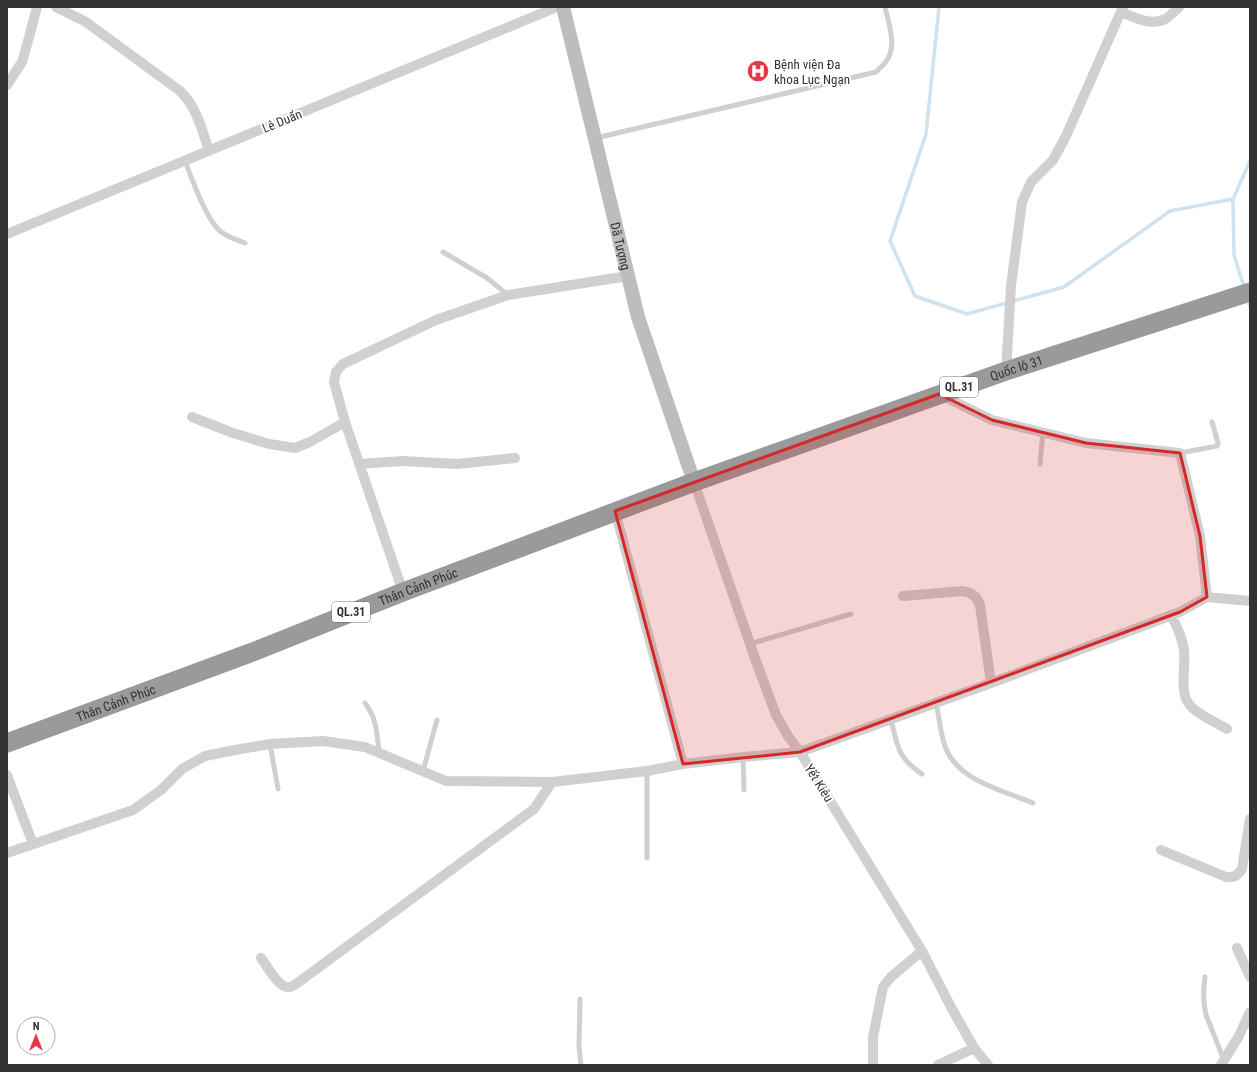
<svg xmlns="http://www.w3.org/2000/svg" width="1257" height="1072" viewBox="0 0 1257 1072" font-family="'Roboto Condensed',sans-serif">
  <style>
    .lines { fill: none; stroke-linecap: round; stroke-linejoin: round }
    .stream { stroke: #cfe2ee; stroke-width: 3.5 }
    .lane { stroke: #d0d0d0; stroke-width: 5 }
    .street { stroke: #d0d0d0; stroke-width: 10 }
    .secondary { stroke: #bdbdbd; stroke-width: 14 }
    .highway { stroke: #9a9a9a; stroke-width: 19 }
    .marked { fill: #d62828; fill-opacity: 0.2; stroke: #d62828; stroke-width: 3; stroke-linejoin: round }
    .labels { text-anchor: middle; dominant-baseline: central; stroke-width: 4; stroke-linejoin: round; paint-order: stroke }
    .shield { fill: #fff; stroke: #707070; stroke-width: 1 }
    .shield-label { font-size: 12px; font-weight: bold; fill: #333 }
    .poi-label { font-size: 13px; fill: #333; stroke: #fff; text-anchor: start }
    .street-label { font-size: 13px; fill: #333; stroke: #fff }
  </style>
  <rect width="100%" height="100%" fill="#fff"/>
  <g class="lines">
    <path class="stream" d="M939,7l-13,127 -36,107 25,55 52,18 97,-27 106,-76 63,-12
      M1244,287l-10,-32 -1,-56 17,-38
      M1248,299l2,7"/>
    <path class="lane" d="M596,138l280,-66c3,-3 6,-6 9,-9 13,-16 4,-38 0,-56
      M185,161c7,18 21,58 35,70 7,6 17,9 25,12
      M443,252l44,26 21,17
      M1180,453l37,-7 1,-3 -6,-21
      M1040,464l3,-32
      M750,644l101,-30
      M365,703c12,16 12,30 14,50
      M936,703c3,13 4,27 8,40 10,37 58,47 89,60
      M891,720c7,27 6,37 31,54
      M270,744l8,45
      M743,757l1,33
      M423,771l14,-51
      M647,858v-87
      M1205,977c-2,13 -2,25 1,38l18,45
      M580,999l-1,48 2,18"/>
    <path class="street" d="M56,7l30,15 94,69c17,16 22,39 29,60
      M1121,12c15,6 31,15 46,6 4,-3 8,-7 12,-11
      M7,85l15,-23 6,-21 9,-34
      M7,234l550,-227
      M1006,371l5,-85 11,-84 9,-20 22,-22 13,-24 57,-129
      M192,417l41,16 36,11 26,4 15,-6 35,-20
      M359,464l44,-3 54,3 58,-6
      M694,482l63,182 19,51 12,21 12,16 122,199 30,58 22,39 14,17
      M615,511l68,253
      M403,592l-58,-170 -11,-40 2,-10 7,-8 93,-44 72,-25 120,-19
      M903,596l59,-5c9,1 15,5 18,14l11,78
      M1207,597l43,4
      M1171,615c6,11 11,22 13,35 2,15 -5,42 5,54 6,9 28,19 38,25
      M7,775l26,69
      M1161,850l65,27c7,1 12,-1 16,-8l8,-50
      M7,853l126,-43 28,-20 21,-21 23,-13 30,-6 35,-6 53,-3 42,6 81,34 106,1 95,-11 36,-7 60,-7 57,-5 191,-69 189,-71 27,-15 -7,-61 -20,-83 -94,-10 -94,-23 -51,-25
      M1237,948l13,29
      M261,958c6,8 17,28 26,29 3,1 6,-1 9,-3l238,-175 18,-27
      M873,1065v-28l10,-50 8,-10 31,-26
      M938,1065l36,-17
      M1221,1065l18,-29 11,-24"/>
    <path class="secondary" id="s1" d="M563,7l75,310 56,165"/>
    <path class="highway" id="s2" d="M7,743l243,-90 153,-61 291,-110 312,-111 244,-79"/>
  </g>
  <path class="marked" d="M939,394l53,26 94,23 94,10 20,83 7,61 -27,15 -380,140 -117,12 -68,-253z"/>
  <defs>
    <g id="hospital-disc" transform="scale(1.15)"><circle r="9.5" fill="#e63946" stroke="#fff"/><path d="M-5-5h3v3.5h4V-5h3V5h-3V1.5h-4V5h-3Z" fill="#fff"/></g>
  </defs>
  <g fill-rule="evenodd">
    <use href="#hospital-disc" x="758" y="71"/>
  </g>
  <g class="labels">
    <g class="shield">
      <rect x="940" y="377" width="38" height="20" rx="3"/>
      <rect x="332" y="602" width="38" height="20" rx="3"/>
    </g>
    <g class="shield-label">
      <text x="959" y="387">QL.31</text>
      <text x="351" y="612">QL.31</text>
    </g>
    <g class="poi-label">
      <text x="774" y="64">Bệnh viện Đa<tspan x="774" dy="15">khoa Lục Ngạn</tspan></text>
    </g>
    <g class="street-label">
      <text transform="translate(282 121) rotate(-22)">Lê Duẩn</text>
      <text stroke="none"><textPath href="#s1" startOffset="246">Dã Tượng</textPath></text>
      <text stroke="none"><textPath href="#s2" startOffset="1077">Quốc lộ 31</textPath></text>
      <text stroke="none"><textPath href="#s2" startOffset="440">Thân Cảnh Phúc</textPath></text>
      <text stroke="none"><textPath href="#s2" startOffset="116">Thân Cảnh Phúc</textPath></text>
      <text transform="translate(819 783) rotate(58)">Yết Kiêu</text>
    </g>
  </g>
  <rect width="1257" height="1072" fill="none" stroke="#333333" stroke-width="16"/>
  <g transform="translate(36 1036)"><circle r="19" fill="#ffffff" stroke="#adadad"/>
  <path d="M0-3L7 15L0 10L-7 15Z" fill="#e63946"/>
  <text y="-6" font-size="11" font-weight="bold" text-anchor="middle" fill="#333333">N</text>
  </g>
</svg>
